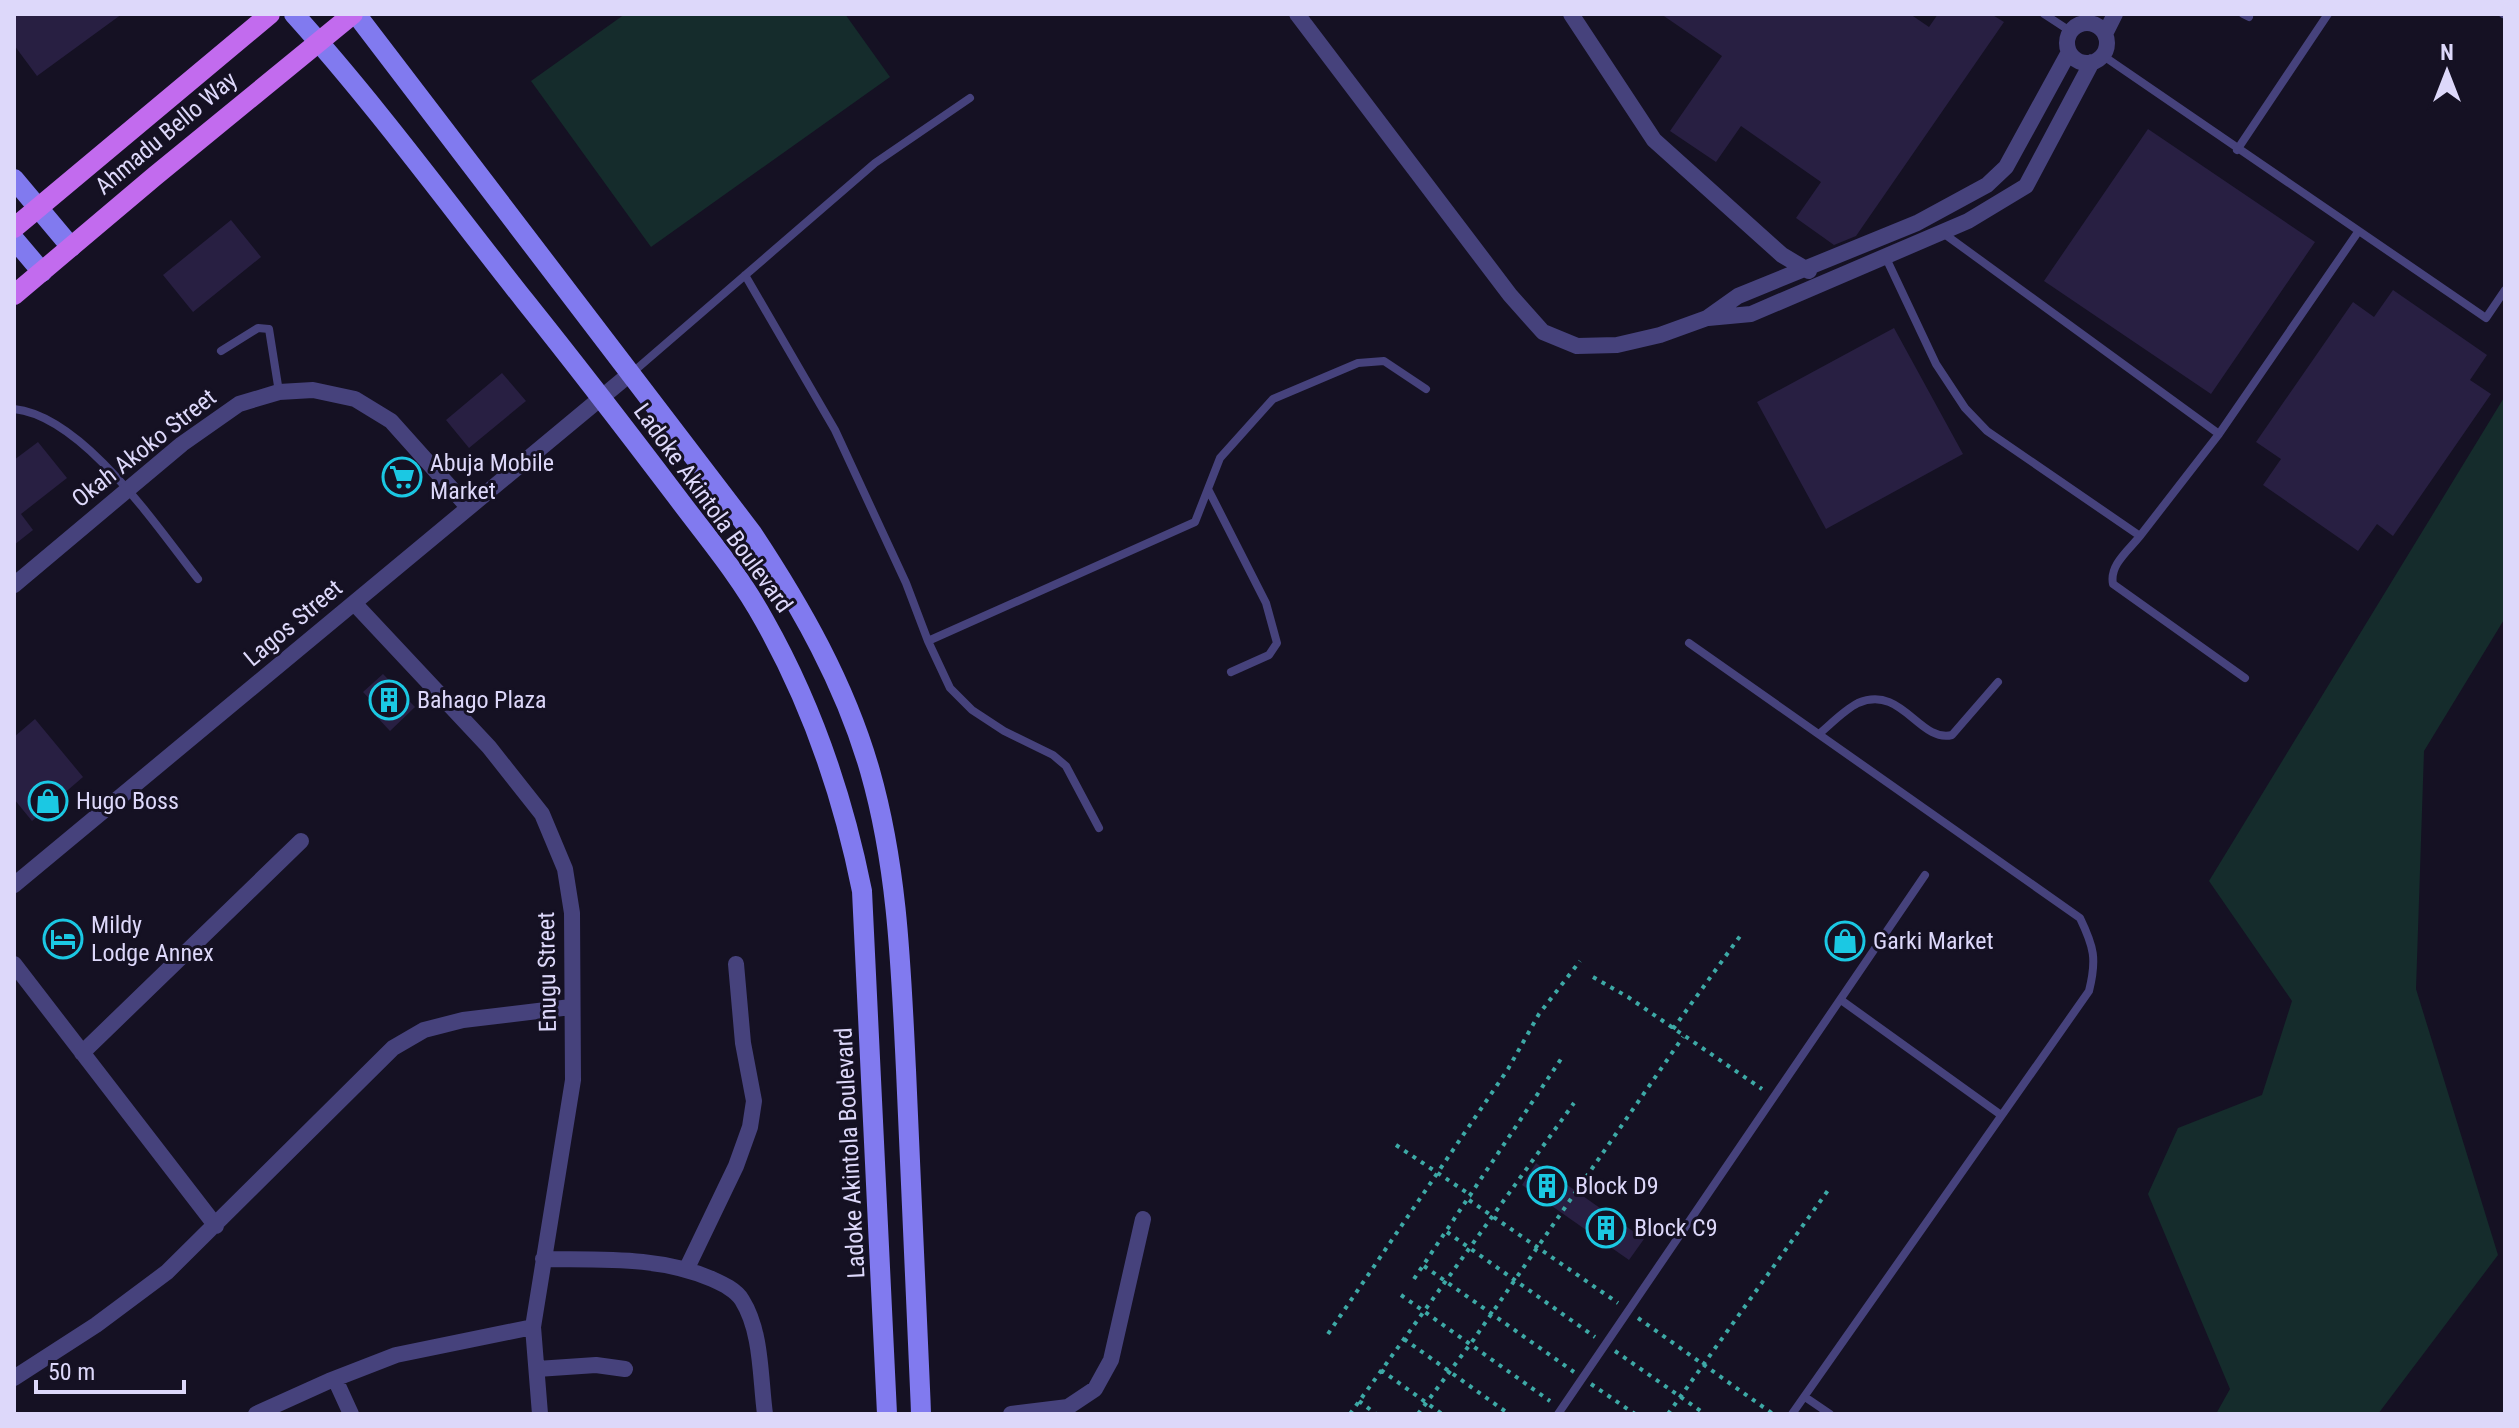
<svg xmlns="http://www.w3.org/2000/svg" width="2519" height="1428" viewBox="0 0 2519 1428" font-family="'Roboto Condensed',sans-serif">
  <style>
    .green { fill: #152c2c }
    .building { fill: #281f42 }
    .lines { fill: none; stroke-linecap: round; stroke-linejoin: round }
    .path { stroke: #3da9a6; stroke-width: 4; stroke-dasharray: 4 6; stroke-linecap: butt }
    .lane { stroke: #46427c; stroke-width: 8 }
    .street { stroke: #46427c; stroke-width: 16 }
    .secondary { stroke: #817aef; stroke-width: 20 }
    .primary { stroke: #c26bee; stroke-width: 20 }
    .labels { text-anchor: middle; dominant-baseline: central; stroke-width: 6; stroke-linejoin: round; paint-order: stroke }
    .street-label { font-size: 24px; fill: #ddd8fa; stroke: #151123 }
    .poi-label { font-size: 24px; fill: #ddd8fa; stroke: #151123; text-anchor: start }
  </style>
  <rect width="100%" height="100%" fill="#151123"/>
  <path class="green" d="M625,14h220l45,63 -239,170 -120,-166z
    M2505,396v222l-81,133 -8,238 82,266 -120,159h-162l14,-25 -82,-195 30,-66 84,-33 30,-94 -83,-120z"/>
  <path class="building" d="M14,14h108l-85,62 -23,-31z
    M1661,14h249l19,13 9,-13h53l13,8 -148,214 -22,9 -38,-27 25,-36 -80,-56 -25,36 -46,-31 52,-75z
    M2148,129l167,113 -104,152 -167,-113z
    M231,220l30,37 -68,55 -30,-37z
    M2393,290l94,65 -17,25 21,14 -98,142 -16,-12 -19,27 -95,-66 18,-26 -25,-17 97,-140 21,15z
    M1894,328l69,126 -137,75 -69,-127z
    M502,373l24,28 -57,47 -23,-28z
    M38,442l29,36 -46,36 12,16 -19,15v-85z
    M383,674l32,33 -25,24 -14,-15 5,-5 -18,-19z
    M35,719l48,58 -51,44 -18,-22v-62z
    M1536,1163l108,76 -15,21 -107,-75z"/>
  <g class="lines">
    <path class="path" d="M1593,977l35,20 134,92
      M1673,1029l70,-97
      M1396,1145l76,51
      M1469,1200l149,103
      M1447,1232l148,105
      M1424,1266l150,106
      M1414,1279l149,-223
      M1401,1295l149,106
      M1638,1318l135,96
      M1328,1334l180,-265 31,-55 41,-53
      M1404,1339l105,75
      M1615,1351l90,63
      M1381,1370l61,44
      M1591,1384l44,30
      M1359,1401l17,13
      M1350,1414l224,-311
      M1418,1414l56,-75 209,-302
      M1668,1414l161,-225"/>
    <path class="lane" d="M2044,14l26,17
      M2243,14l6,3
      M2503,14l2,1
      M2102,55l384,263 19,-28
      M2237,150l91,-136
      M1943,233l276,201
      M1886,258l50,106 29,44 22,23 153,105 79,-102 139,-202
      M745,275l90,155 71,153 22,58 22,47 22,22 32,21 49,24 13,11 33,62
      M221,351l37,-23 11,1 10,63
      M633,372l242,-209 95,-65
      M14,409c69,7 143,118 184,170
      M1208,489l58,114 11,40 -8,12 -38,17
      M2140,536c-11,14 -31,29 -27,48l132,94
      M928,641l267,-119 25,-64 53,-59 85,-36 26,-2 42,28
      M1689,643l391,275c14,29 17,41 9,73l-297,423
      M1819,734c12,-10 25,-24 39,-31 44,-19 61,40 94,32l46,-53
      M1841,1000l160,115
      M1805,1397l25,17
      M1558,1414l367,-539"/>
    <path class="street" d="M1297,14l213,281 33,37 34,14 40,-1 43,-10 47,-17 31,-22 179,-73 70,-38 19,-18 63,-115
      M1571,14l83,126 128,115 27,16
      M2067 43a20 20 0 1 1 40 0a20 20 0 1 1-40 0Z
      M2105,34l10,-20
      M1708,318l43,-4 217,-93 58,-35 66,-124
      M14,585l168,-141 57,-40 40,-12 34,-2 42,9 36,22 77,86
      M354,603l135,144 53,67 23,55 7,44 1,167 -40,247 7,87
      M14,885l617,-512
      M14,964l202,262
      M82,1053l219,-212
      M543,1259c58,1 116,-3 169,20 11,5 24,11 30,21 20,32 18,77 23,114
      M687,1268l49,-102 14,-39 4,-26 -11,-58 -7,-79
      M537,1369l59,-4 29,4
      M14,1378l82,-53 71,-53 226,-224 31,-18 39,-10 108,-13
      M335,1379l16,35
      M256,1414l73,-33 67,-26 137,-28
      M1011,1414l57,-7 27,-18 16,-29 32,-141"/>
    <path class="secondary" d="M294,14c82,91 155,191 231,287 52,65 102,130 152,196 30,40 63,79 87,123 48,85 79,176 98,271l25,523
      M356,14l396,519c49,74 93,151 118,238 28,98 31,198 36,299 6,114 11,229 15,344
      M14,179l57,68
      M14,239l28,33"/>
    <path class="primary" d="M14,228l256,-214
      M14,295l141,-119 198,-162"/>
  </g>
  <defs>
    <g id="supermarket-ring" transform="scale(2)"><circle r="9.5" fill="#151123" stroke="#1bc8e3" stroke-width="1.5"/><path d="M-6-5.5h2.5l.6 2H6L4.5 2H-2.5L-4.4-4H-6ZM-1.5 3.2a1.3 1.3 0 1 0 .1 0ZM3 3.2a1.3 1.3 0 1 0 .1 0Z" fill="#1bc8e3"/></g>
    <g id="building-ring" transform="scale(2)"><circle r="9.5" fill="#151123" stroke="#1bc8e3" stroke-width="1.5"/><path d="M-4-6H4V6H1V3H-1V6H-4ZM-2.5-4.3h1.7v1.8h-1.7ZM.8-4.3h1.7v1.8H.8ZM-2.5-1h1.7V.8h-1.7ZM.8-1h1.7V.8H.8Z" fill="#1bc8e3"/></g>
    <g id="shop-ring" transform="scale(2)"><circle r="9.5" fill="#151123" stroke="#1bc8e3" stroke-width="1.5"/><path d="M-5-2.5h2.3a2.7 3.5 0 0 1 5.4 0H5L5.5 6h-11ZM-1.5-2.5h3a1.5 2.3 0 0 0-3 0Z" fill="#1bc8e3"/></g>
    <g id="hotel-ring" transform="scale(2)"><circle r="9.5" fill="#151123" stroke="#1bc8e3" stroke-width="1.5"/><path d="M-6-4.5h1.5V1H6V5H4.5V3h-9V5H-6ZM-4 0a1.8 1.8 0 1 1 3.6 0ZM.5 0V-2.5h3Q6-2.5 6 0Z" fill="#1bc8e3"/></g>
  </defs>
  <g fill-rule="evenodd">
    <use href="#supermarket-ring" x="402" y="477"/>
    <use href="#building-ring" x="389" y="700"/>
    <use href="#shop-ring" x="48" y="801"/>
    <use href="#hotel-ring" x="63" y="939"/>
    <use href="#shop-ring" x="1845" y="941"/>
    <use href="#building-ring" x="1547" y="1186"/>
    <use href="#building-ring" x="1606" y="1228"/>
  </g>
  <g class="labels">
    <g class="street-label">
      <text transform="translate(166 133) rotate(-40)">Ahmadu Bello Way</text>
      <text transform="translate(144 448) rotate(-38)">Okah Akoko Street</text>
      <text transform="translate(713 508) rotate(54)">Ladoke Akintola Boulevard</text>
      <text transform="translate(293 623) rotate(-40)">Lagos Street</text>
      <text transform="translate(547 972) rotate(-91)">Enugu Street</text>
      <text transform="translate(850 1153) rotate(-93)">Ladoke Akintola Boulevard</text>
    </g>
    <g class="poi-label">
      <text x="430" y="463">Abuja Mobile<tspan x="430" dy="28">Market</tspan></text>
      <text x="417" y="700">Bahago Plaza</text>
      <text x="76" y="801">Hugo Boss</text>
      <text x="91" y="925">Mildy<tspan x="91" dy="28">Lodge Annex</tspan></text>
      <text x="1873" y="941">Garki Market</text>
      <text x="1575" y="1186">Block D9</text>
      <text x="1634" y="1228">Block C9</text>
    </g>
  </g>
  <rect width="2519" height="1428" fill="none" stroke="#ddd8fa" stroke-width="32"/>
  <g transform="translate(2447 72)" stroke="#151123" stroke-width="6" paint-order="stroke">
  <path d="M0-6L14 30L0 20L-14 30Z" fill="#ddd8fa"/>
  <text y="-12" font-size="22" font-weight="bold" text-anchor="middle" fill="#ddd8fa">N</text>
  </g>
  <path d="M36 1380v12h148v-12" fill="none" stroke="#ddd8fa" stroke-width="4"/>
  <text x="48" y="1380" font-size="24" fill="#ddd8fa" stroke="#151123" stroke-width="6" paint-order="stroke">50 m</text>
</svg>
